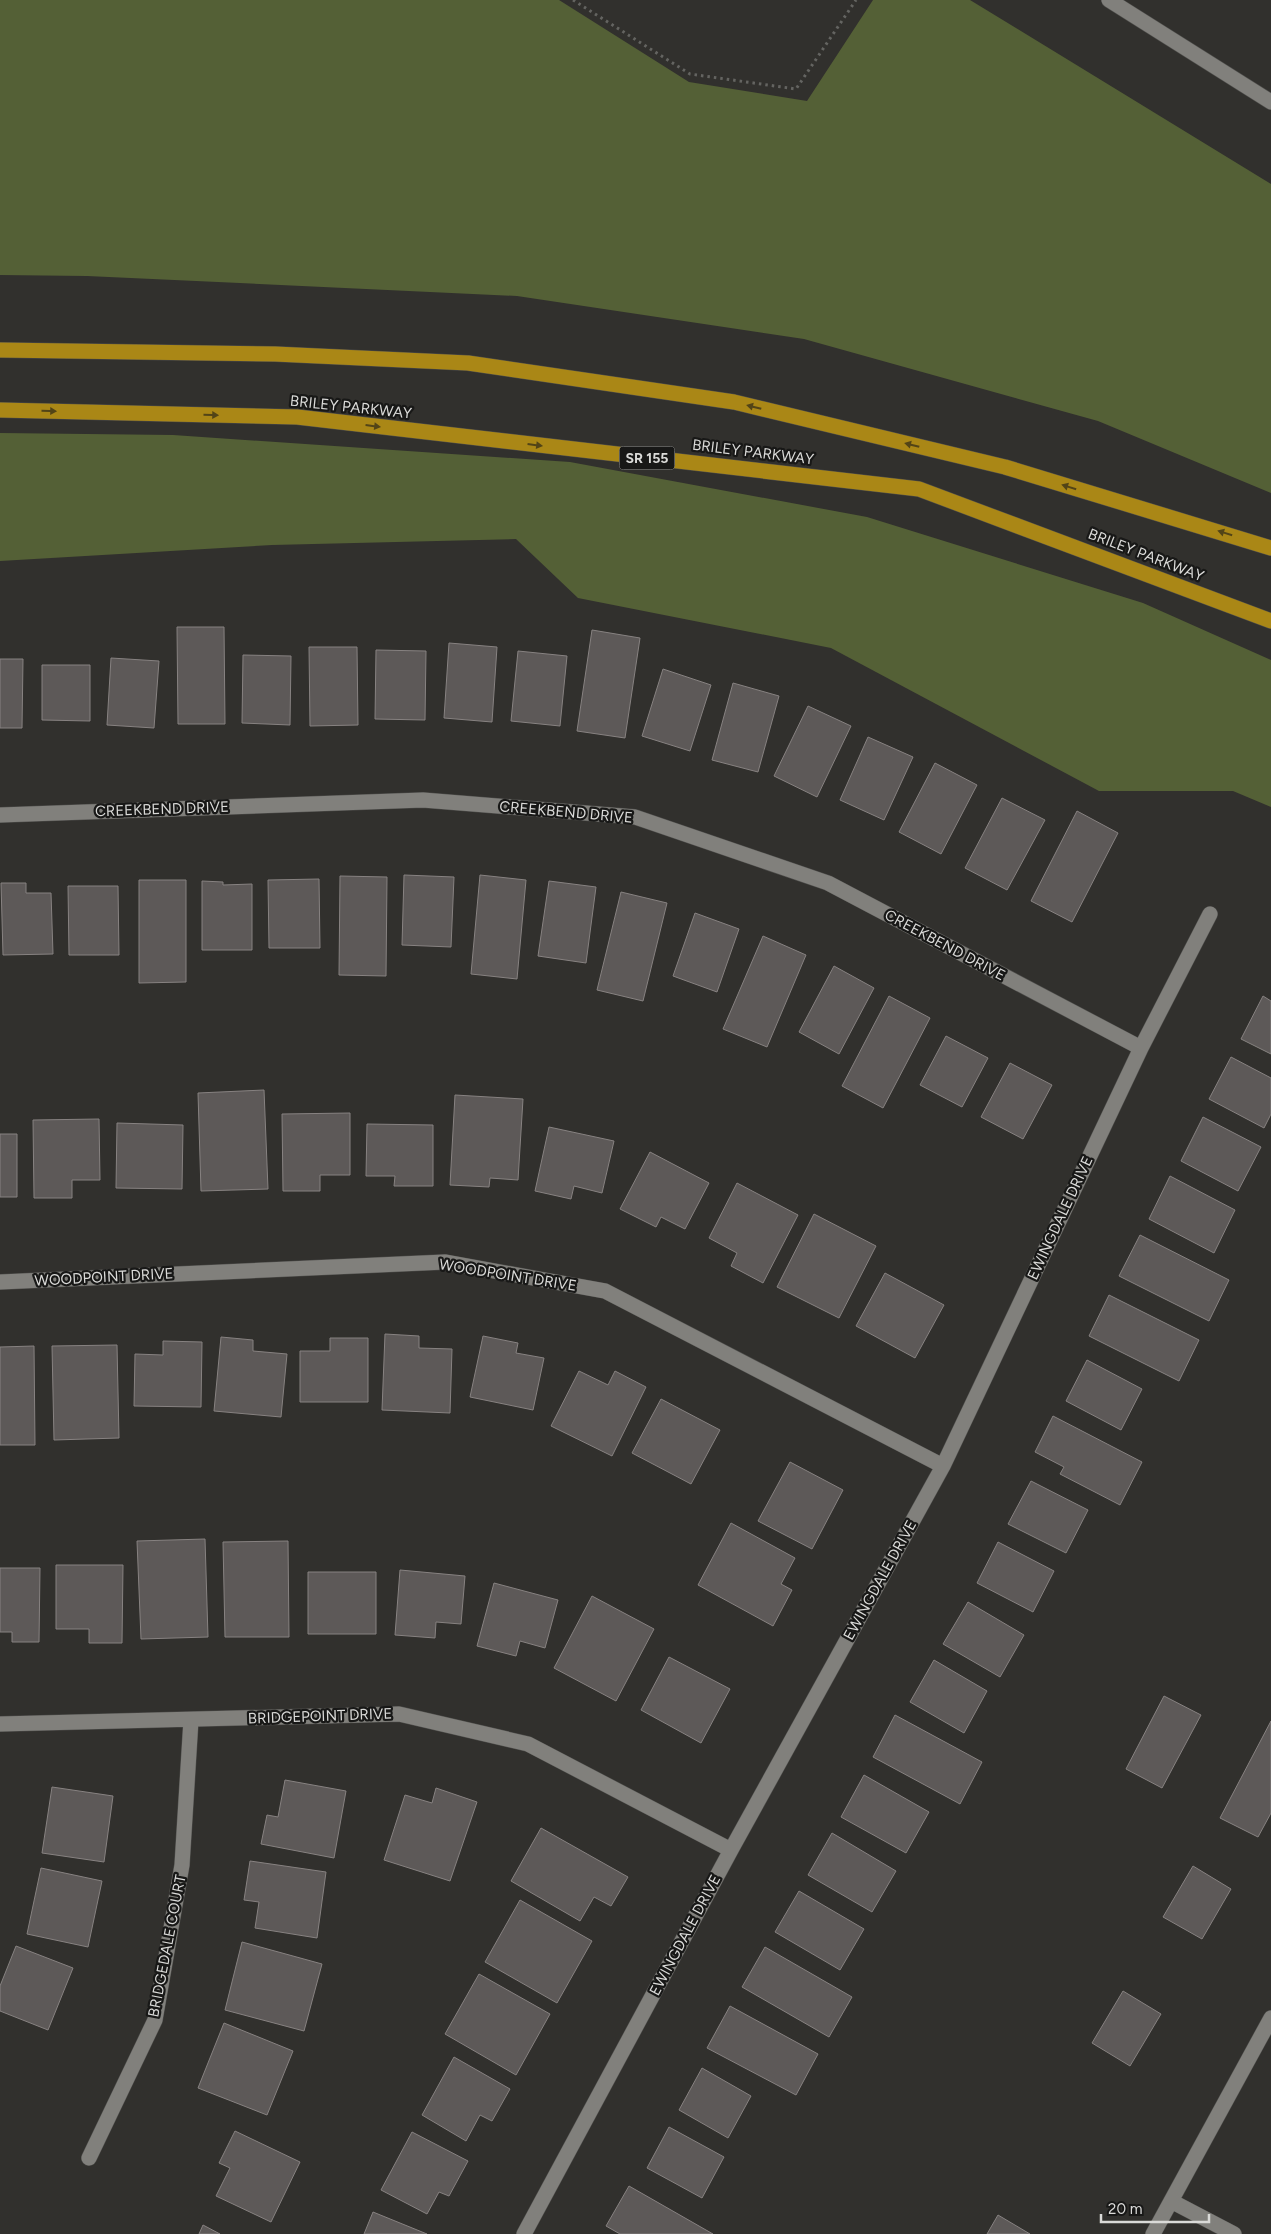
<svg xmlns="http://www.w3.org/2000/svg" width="1271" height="2234" viewBox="0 0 1271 2234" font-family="Figtree,sans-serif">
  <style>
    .green { fill: #546036 }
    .building { fill: #5d5958; stroke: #878281 }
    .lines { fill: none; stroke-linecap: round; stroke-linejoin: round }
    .minor-casing { stroke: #4f4e4c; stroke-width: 16 }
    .highway-casing { stroke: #4f4e4c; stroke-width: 16 }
    .path { stroke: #646461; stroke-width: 3; stroke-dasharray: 2.5 4; stroke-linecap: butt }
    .minor { stroke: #81807c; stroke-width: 15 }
    .highway { stroke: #aa8716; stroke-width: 15 }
    .oneway { fill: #524417 }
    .labels { text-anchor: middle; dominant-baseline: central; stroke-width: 4.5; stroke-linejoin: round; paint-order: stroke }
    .shield { fill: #181817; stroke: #a0a09e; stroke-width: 1 }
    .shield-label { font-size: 14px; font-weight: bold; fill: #dadad8 }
    .street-label { font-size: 15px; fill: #dadad8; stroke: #181817 }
  </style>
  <rect width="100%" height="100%" fill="#31302d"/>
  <path class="green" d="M0,0h559l130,82 118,19 66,-101h97l301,184v309l-173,-72 -294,-82 -287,-43 -430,-20 -87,-1z
    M0,433l173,2 397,27 297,55 276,86 128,57v147l-38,-16h-134l-268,-143 -253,-50 -62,-59 -244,6 -272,16z"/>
  <path class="building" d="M177,627h47l1,97h-47z
    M592,630l48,8 -15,100 -48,-7z
    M449,643l48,4 -5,75 -48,-4z
    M309,647h48l1,78 -48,1z
    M376,650l50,1 -1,69 -50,-1z
    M518,651l49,5 -7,70 -49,-5z
    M243,655l48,1 -1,69 -48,-2z
    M111,658l48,3 -5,67 -47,-3z
    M0,659h23l-1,69h-22z
    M42,665h48v56l-48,-1z
    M663,669l48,16 -21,66 -48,-15z
    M733,683l46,13 -21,76 -46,-12z
    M808,706l43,20 -34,71 -43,-21z
    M868,737l45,20 -29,63 -44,-20z
    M935,763l42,22 -36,69 -42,-22z
    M1002,798l43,22 -38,70 -42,-22z
    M1077,811l41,22 -46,89 -41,-21z
    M404,875l50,2 -3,70 -49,-2z
    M480,875l46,5 -9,99 -46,-5z
    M340,876l47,1 -1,99 -47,-1z
    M319,879l1,69h-51l-1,-68z
    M139,880h47v102l-47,1z
    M202,881l21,1v3l29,-1v66h-50z
    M549,881l47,6 -10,76 -48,-7z
    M1,883h25v10h25l2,61 -50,1z
    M68,886h50l1,69h-50z
    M621,892l46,11 -24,98 -46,-11z
    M695,913l44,16 -22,63 -44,-16z
    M763,936l43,19 -39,92 -44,-18z
    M834,966l40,22 -35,66 -40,-22z
    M889,996l41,22 -47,90 -41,-22z
    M1263,996l8,5v53l-30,-15z
    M946,1036l42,22 -26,49 -42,-22z
    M1231,1057l40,21v36l-7,14 -55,-29z
    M1010,1063l42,22 -29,54 -42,-22z
    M264,1090l4,99 -67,2 -3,-98z
    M455,1095l68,4 -5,81 -28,-2 -1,9 -39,-2z
    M350,1113v62h-30v16h-37l-1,-77z
    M1203,1117l58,30 -23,44 -57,-30z
    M99,1119l1,61h-28v18h-38l-1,-78z
    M117,1123l66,2 -1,64 -66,-1z
    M367,1124l66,1v61h-39l1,-10h-29z
    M549,1127l65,14 -12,52 -28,-7 -3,13 -36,-8z
    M0,1134h17v63h-17z
    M650,1152l59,31 -24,46 -24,-12 -5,10 -36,-18z
    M1170,1176l65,34 -21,43 -65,-34z
    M737,1183l61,32 -35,68 -32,-17 6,-13 -28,-15z
    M814,1214l62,32 -37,72 -62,-31z
    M1140,1235l89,45 -20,41 -90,-45z
    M885,1273l59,32 -29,53 -59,-32z
    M1109,1295l90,45 -20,41 -90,-45z
    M385,1334l34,2v12l33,1 -2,64 -68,-3z
    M483,1336l35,7 -2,10 28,5 -11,52 -63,-13z
    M221,1337l32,3v11l34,3 -6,63 -67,-6z
    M330,1338h38v64h-68v-51h30z
    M163,1341l39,1 -1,65 -67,-1 1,-52 28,1z
    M117,1345l2,93 -65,2 -2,-94z
    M34,1346l1,99h-35v-98z
    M1087,1360l55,29 -21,41 -55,-29z
    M579,1371l29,14 7,-14 31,16 -34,69 -61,-30z
    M661,1399l59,31 -29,54 -59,-31z
    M1053,1416l89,46 -22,43 -60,-31 4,-7 -29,-15z
    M790,1462l53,28 -31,59 -54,-28z
    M1031,1481l57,29 -22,43 -58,-29z
    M731,1523l64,35 -14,26 11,6 -19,36 -75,-41z
    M205,1539l3,98 -67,2 -4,-98z
    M288,1541l1,96h-64l-2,-95z
    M998,1542l56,29 -21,41 -56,-29z
    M56,1565h67l-1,78h-33v-14h-33z
    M0,1568h40l-1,74h-27v-10h-12z
    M400,1570l65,6 -4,48 -25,-2 -1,16 -40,-3z
    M308,1572h68v62h-68z
    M494,1583l64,17 -13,48 -25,-7 -4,15 -39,-10z
    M592,1596l62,33 -38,72 -62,-33z
    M968,1602l56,33 -24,42 -57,-33z
    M669,1657l61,32 -29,54 -60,-33z
    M934,1660l53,31 -23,42 -54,-31z
    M1164,1696l37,19 -39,73 -36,-19z
    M895,1715l87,47 -22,42 -87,-47z
    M1271,1721v92l-13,24 -38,-19z
    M864,1775l65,37 -23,41 -65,-36z
    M285,1780l61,11 -12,67 -73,-14 6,-29 11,2z
    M52,1787l61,9 -9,66 -62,-9z
    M436,1788l41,14 -27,79 -66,-21 21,-65 27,8z
    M541,1828l87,49 -17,29 -17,-9 -14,24 -69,-40z
    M832,1833l64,38 -24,41 -64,-37z
    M250,1861l76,11 -9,66 -62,-10 4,-26 -15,-2z
    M1193,1866l38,23 -29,50 -39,-22z
    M41,1868l61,13 -14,66 -61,-13z
    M799,1891l65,38 -24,41 -65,-38z
    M520,1900l72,41 -35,62 -72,-41z
    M242,1942l80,22 -18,67 -79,-21z
    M16,1946l57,22 -25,62 -48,-19v-25z
    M765,1947l87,50 -23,40 -87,-50z
    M479,1974l71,40 -34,61 -71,-41z
    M1123,1991l38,23 -31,52 -38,-23z
    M730,2006l88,48 -22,41 -89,-47z
    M224,2023l69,28 -26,64 -69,-27z
    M454,2057l56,32 -18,32 -12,-6 -14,26 -44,-26z
    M702,2068l49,28 -23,42 -49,-28z
    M669,2127l55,30 -22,41 -55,-30z
    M235,2131l65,31 -29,60 -55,-26 14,-28 -11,-5z
    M412,2132l56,29 -19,35 -10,-4 -12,22 -46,-24z
    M629,2186l84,48h-93l-14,-8z
    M373,2212l54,22h-63z
    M998,2215l32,19h-43z
    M203,2225l17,9h-21z"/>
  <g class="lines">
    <g class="minor-casing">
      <path id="minor" d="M1109,0l162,102
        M0,815l423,-15 212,17 193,66 313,165
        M0,1282l445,-20 160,29 338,175
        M0,1724l399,-10 129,30 203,106
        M89,2158l66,-138 27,-155 9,-145
        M1171,2201l63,33
        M524,2234l207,-384 212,-384 198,-418 69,-134
        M1153,2234l118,-216"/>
    </g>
    <g class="highway-casing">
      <path id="highway" d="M0,350l275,4 193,9 266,39 271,65 266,81
        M0,410l297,7 622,72 352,132"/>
    </g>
    <path class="path" d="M573,0l117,74 106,15 60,-89"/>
    <use href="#minor" class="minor"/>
    <use href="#highway" class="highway"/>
  </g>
  <defs><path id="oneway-solid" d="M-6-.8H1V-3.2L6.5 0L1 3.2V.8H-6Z" transform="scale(1.25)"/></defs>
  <g class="oneway">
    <use href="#oneway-solid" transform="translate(754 407) rotate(-166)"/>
    <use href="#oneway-solid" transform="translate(49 411) rotate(1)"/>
    <use href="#oneway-solid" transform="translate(211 415) rotate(1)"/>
    <use href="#oneway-solid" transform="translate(373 426) rotate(7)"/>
    <use href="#oneway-solid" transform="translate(535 445) rotate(7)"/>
    <use href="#oneway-solid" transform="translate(912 445) rotate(-166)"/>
    <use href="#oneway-solid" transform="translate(1069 487) rotate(-163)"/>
    <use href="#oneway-solid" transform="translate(1225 533) rotate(-163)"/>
  </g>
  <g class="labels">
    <rect class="shield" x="619.5" y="446.5" width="55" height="23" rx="4"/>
    <g class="shield-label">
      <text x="647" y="458">SR 155</text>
    </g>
    <g class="street-label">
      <text transform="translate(351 407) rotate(6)">BRILEY PARKWAY</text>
      <text transform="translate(753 452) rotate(7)">BRILEY PARKWAY</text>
      <text transform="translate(1146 555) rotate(21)">BRILEY PARKWAY</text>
      <text transform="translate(162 809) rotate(-2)">CREEKBEND DRIVE</text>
      <text transform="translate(566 812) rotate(5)">CREEKBEND DRIVE</text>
      <text transform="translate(945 945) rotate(28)">CREEKBEND DRIVE</text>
      <text transform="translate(1060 1218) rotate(-65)">EWINGDALE DRIVE</text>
      <text transform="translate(508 1275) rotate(9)">WOODPOINT DRIVE</text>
      <text transform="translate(104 1277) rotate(-3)">WOODPOINT DRIVE</text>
      <text transform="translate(880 1580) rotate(-61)">EWINGDALE DRIVE</text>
      <text transform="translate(320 1716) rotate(-2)">BRIDGEPOINT DRIVE</text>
      <text transform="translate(685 1935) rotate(-62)">EWINGDALE DRIVE</text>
      <text transform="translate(167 1946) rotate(-79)">BRIDGEDALE COURT</text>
    </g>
  </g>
  <path d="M1101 2214v8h108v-8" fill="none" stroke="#dadad8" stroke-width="2.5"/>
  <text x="1108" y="2214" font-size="15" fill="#dadad8" stroke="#181817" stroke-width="4" paint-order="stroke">20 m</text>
</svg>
